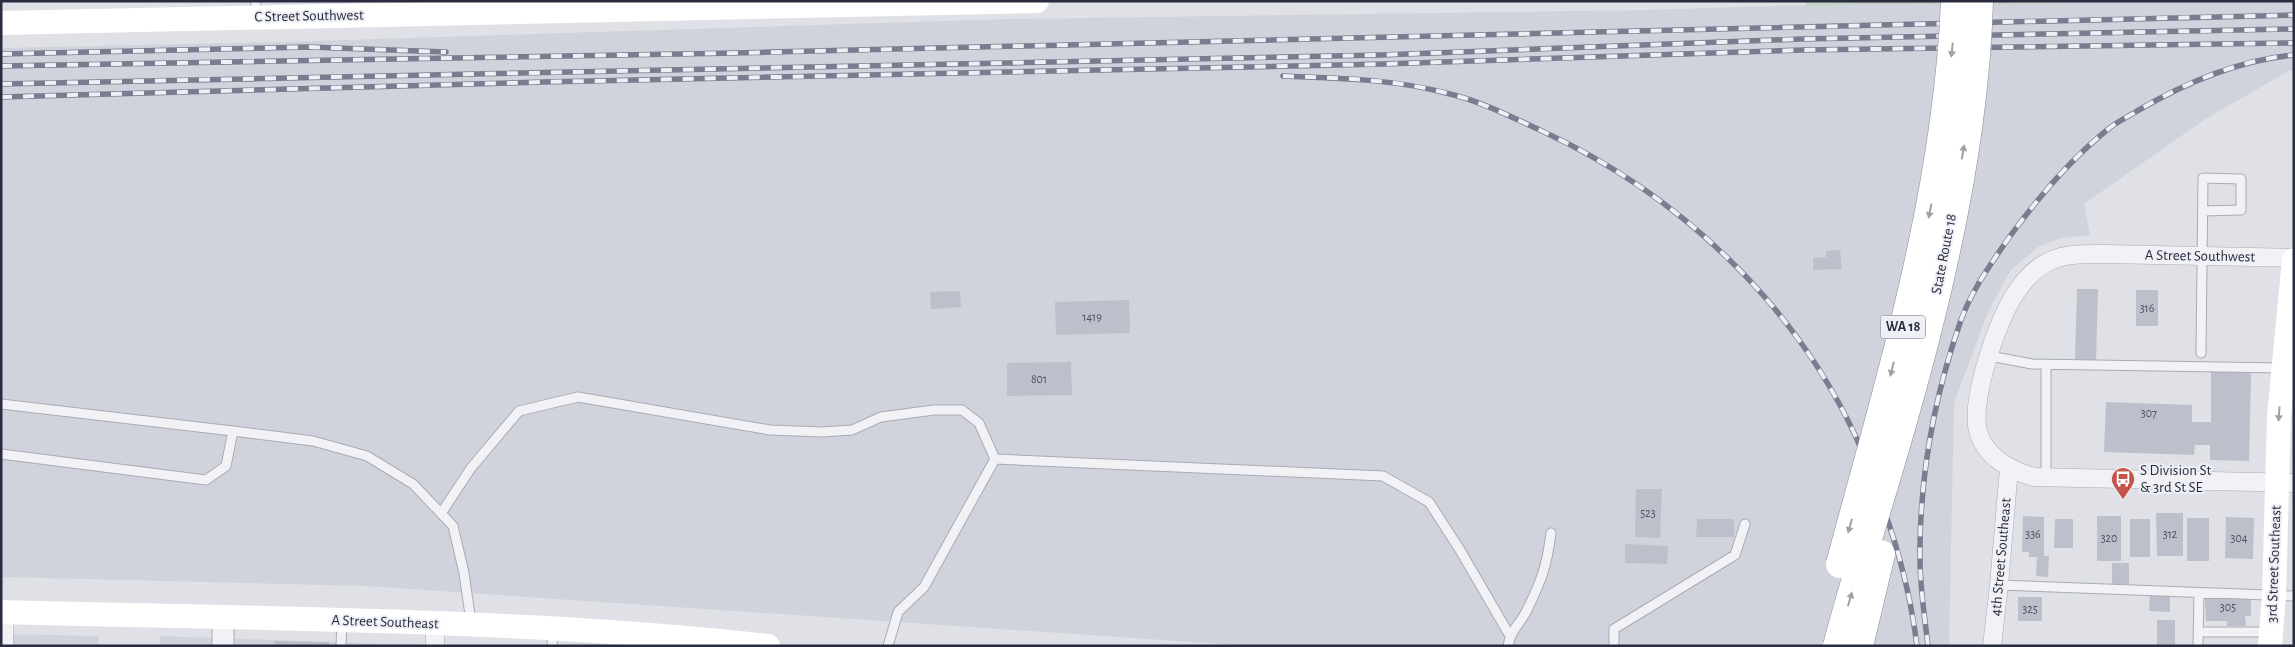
<svg xmlns="http://www.w3.org/2000/svg" width="2295" height="647" viewBox="0 0 2295 647" font-family="'Alegreya Sans',sans-serif">
  <style>
    .built { fill: #d1d3dc }
    .green { fill: #c1d1c1 }
    .building { fill: #bdbfca }
    .lines { fill: none; stroke-linecap: round; stroke-linejoin: round }
    .service-casing { stroke: #a8abb4; stroke-width: 11 }
    .minor-casing { stroke: #a8abb4; stroke-width: 19 }
    .tertiary-casing { stroke: #a8abb4; stroke-width: 23 }
    .path { stroke: #bebfc6; stroke-width: 3; stroke-dasharray: 4 4; stroke-linecap: butt }
    .service { stroke: #f2f2f6; stroke-width: 9 }
    .minor { stroke: #f2f2f6; stroke-width: 18 }
    .tertiary { stroke: #f2f2f6; stroke-width: 21 }
    .secondary { stroke: #fff; stroke-width: 24 }
    .rail-casing { stroke: #7a7d90; stroke-width: 5.5 }
    .rail { stroke: #eef0f5; stroke-width: 4; stroke-dasharray: 11; stroke-linecap: butt }
    .motorway-bridge-casing { stroke: #878b9d; stroke-width: 29; stroke-linecap: butt }
    .motorway-bridge { stroke: #fff; stroke-width: 28 }
    .oneway { fill: #9fa0a8 }
    .labels { text-anchor: middle; dominant-baseline: central; stroke-width: 4; stroke-linejoin: round; paint-order: stroke }
    .number-label { font-size: 12px; fill: #4e5161 }
    .shield { fill: #eef0f5; stroke: #646775; stroke-width: 1 }
    .shield-label { font-size: 14px; font-weight: bold; fill: #292c3e }
    .street-label { font-size: 15px; fill: #292c3e; stroke: #eef0f5 }
    .poi-label { font-size: 15px; fill: #292c3e; stroke: #eef0f5; text-anchor: start }
  </style>
  <rect width="100%" height="100%" fill="#dfe1e7"/>
  <path class="built" d="M2294,1v69l-5,1 -85,49 -120,84 6,31 -29,3 -23,9 -27,23 -22,40 -35,93 -5,243h-698l-885,-60 -365,-9v-529l281,-6 726,-23 637,-9 161,-5z
    M1,634l98,2v10h-98z
    M160,636l280,10h-280z"/>
  <path class="green" d="M1806,1h488l-488,4z"/>
  <path class="building" d="M1840,250l2,19 -29,1v-12l13,-1v-6z
    M2077,289h21l-2,73 -21,-1z
    M2136,290h22v36h-22z
    M960,291l1,16 -30,2 -1,-17z
    M1129,300l1,33 -74,2 -1,-33z
    M1071,362l1,33 -65,1v-33z
    M2211,371l40,2 -2,88 -39,-1v-15h-15l-1,10 -90,-3 2,-50 86,3v17h19z
    M1636,489h26l-2,49 -25,-1z
    M2156,513h27v43h-26z
    M2023,516l21,1v39h5l-1,21 -12,-1 1,-19h-8v-5h-7z
    M2097,516h24v45h-24z
    M2226,517l28,1 -1,41 -28,-1z
    M2187,518h22v43h-22z
    M1697,519h37v18h-38z
    M2055,519h18v29h-19z
    M2130,519h20v38h-20z
    M1625,544l43,2 -1,18 -42,-1z
    M2112,563h17v21h-17z
    M2150,595l20,1v16l-21,-1z
    M2018,597h24v24h-24z
    M2205,599h46v17h-6l1,10h-19v-5h-21z
    M2157,620h18v26h-18z
    M274,641l55,1v4h-55z"/>
  <g class="lines">
    <g class="service-casing">
      <path id="service" d="M255,16l1,-15
        M2201,353l2,-175 38,1v31l-38,1
        M1990,356l42,8 250,4
        M1,404l232,27 -7,35 -20,14 -205,-26
        M233,431l80,10 54,15 46,28 40,42 11,47 7,49
        M2046,478v-113
        M442,512l29,-44 48,-57 59,-14 192,33 52,2 30,-2 29,-13 53,-7h28l17,13 16,36
        M1999,585l295,11
        M2198,632h71
        M341,646l1,-25
        M552,646l1,-17
        M888,646l10,-34 26,-25 71,-128 388,17 46,26 31,48 50,86
        M1508,646c2,-15 12,-22 18,-34 15,-30 21,-46 25,-79
        M1614,646v-17l121,-74 10,-31
        M2198,646l1,-52"/>
    </g>
    <g class="minor-casing">
      <path id="minor" d="M2294,258l-188,-4c-18,0 -39,-1 -56,7 -13,6 -25,18 -33,30 -19,26 -47,109 -39,140 7,26 33,40 56,46l260,6
        M4,612v34
        M435,646v-23
        M1992,646l7,-61 10,-117"/>
    </g>
    <g class="tertiary-casing">
      <path id="tertiary" d="M223,646v-28"/>
    </g>
    <path class="path" d="M1998,2l15,-1"/>
    <use href="#service" class="service"/>
    <use href="#minor" class="minor"/>
    <use href="#tertiary" class="tertiary"/>
    <path class="secondary" d="M1,23l1036,-22
      M1,612c256,7 513,6 767,34
      M2270,646l4,-50 5,-180 15,-156"/>
    <g class="rail-casing">
      <path id="rail" d="M1,54l308,-7 137,5
        M1,66l735,-13 1558,-38
        M1283,76c56,2 112,3 167,18 33,8 61,23 92,37 134,62 250,169 313,304 7,15 13,32 19,48 21,53 36,106 43,163
        M1,84l1380,-29 421,-16 492,-10
        M1,97l542,-15 840,-18 420,-14 491,-7
        M1928,646c-4,-34 -9,-67 -8,-101 1,-76 15,-150 40,-222 10,-30 30,-58 48,-84 28,-39 62,-79 99,-109 9,-8 21,-13 30,-19 48,-28 101,-51 157,-56"/>
    </g>
    <use href="#rail" class="rail"/>
    <g class="motorway-bridge-casing">
      <path id="motorway-bridge" d="M1840,564c50,-185 107,-370 115,-563
        M1837,646c20,-76 45,-150 66,-225 38,-133 72,-281 76,-420
        M1859,646l22,-92"/>
    </g>
    <use href="#motorway-bridge" class="motorway-bridge"/>
  </g>
  <defs><path id="oneway-solid" d="M-6-.8H1V-3.2L6.5 0L1 3.2V.8H-6Z" transform="scale(1.25)"/></defs>
  <g class="oneway">
    <use href="#oneway-solid" transform="translate(1952 50) rotate(96)"/>
    <use href="#oneway-solid" transform="translate(1963 152) rotate(-81)"/>
    <use href="#oneway-solid" transform="translate(1930 211) rotate(101)"/>
    <use href="#oneway-solid" transform="translate(1892 369) rotate(104)"/>
    <use href="#oneway-solid" transform="translate(2279 414) rotate(94)"/>
    <use href="#oneway-solid" transform="translate(1850 526) rotate(105)"/>
    <use href="#oneway-solid" transform="translate(1850 599) rotate(-74)"/>
  </g>
  <defs>
    <g id="bus-pin" transform="scale(1.25)"><path d="M0 17L-7.5 6A9.5 9.5 0 1 1 7.5 6Z" fill="#c5554b" stroke="#eef0f5"/><path d="M-5-6H5V4H4V6H2V4H-2V6H-4V4H-5ZM-3.5-4V0h7V-4ZM-3.5 1.2v1.5H-2V1.2ZM2 1.2v1.5H3.5V1.2Z" fill="#fff"/></g>
  </defs>
  <g fill-rule="evenodd">
    <use href="#bus-pin" x="2123" y="479"/>
  </g>
  <g class="labels">
    <g class="number-label">
      <text x="2147" y="308">316</text>
      <text x="1092" y="317">1419</text>
      <text x="1039" y="379">801</text>
      <text x="2149" y="413">307</text>
      <text x="1648" y="513">523</text>
      <text x="2033" y="534">336</text>
      <text x="2170" y="534">312</text>
      <text x="2109" y="538">320</text>
      <text x="2239" y="538">304</text>
      <text x="2228" y="607">305</text>
      <text x="2030" y="609">325</text>
    </g>
    <rect class="shield" x="1880.5" y="315.5" width="45" height="23" rx="4"/>
    <g class="shield-label">
      <text x="1903" y="327">WA 18</text>
    </g>
    <g class="street-label">
      <text transform="translate(309 16) rotate(-1)">C Street Southwest</text>
      <text transform="translate(1944 254) rotate(-79)">State Route 18</text>
      <text transform="translate(2200 256) rotate(1)">A Street Southwest</text>
      <text transform="translate(2001 557) rotate(-85)">4th Street Southeast</text>
      <text transform="translate(2274 564) rotate(-88)">3rd Street Southeast</text>
      <text transform="translate(385 622) rotate(2)">A Street Southeast</text>
    </g>
    <g class="poi-label">
      <text x="2140" y="470">S Division St<tspan x="2140" dy="17">&amp; 3rd St SE</tspan></text>
    </g>
  </g>
  <rect width="2295" height="647" fill="none" stroke="#292c3e" stroke-width="5"/>
</svg>
